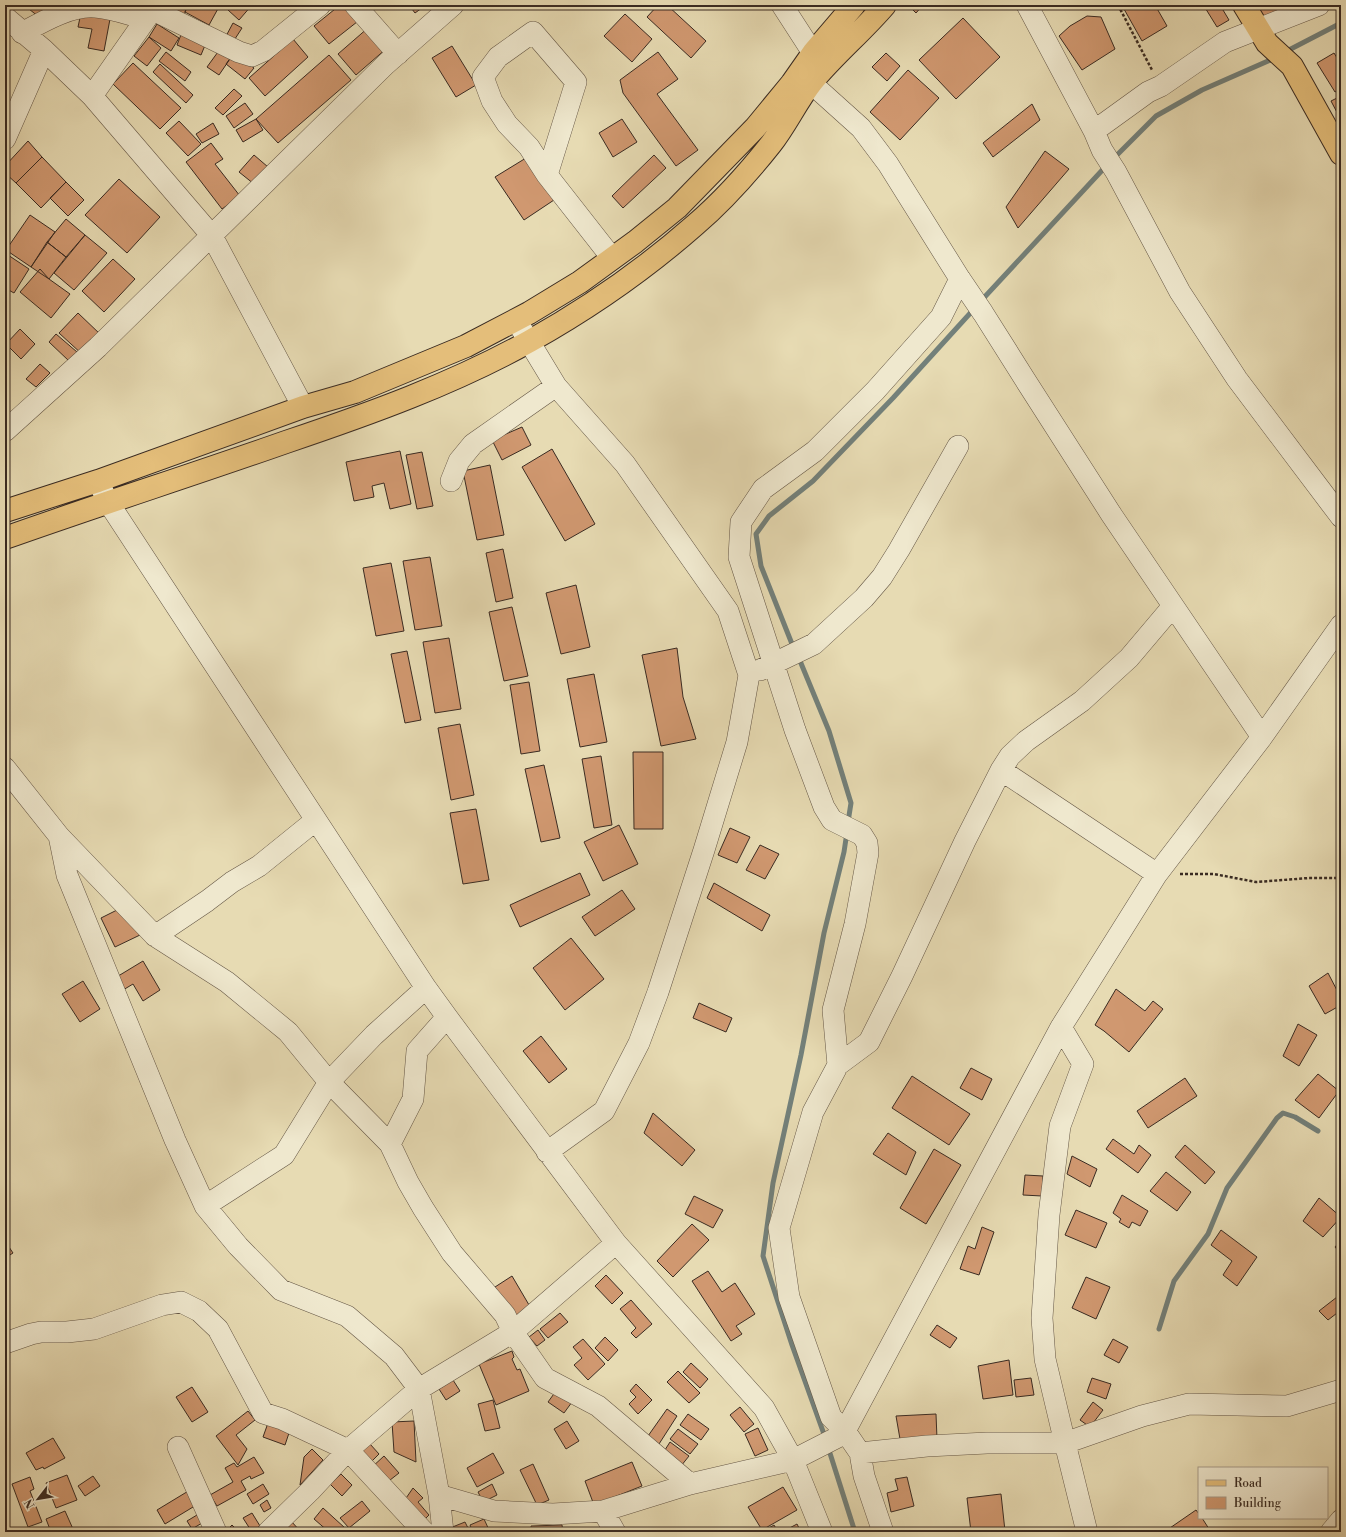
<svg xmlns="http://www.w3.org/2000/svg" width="1346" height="1537" viewBox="0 0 1346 1537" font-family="'Libre Bodoni',serif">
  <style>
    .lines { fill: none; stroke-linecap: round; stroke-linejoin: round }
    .stream { stroke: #73807a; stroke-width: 5 }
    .building { fill: #d09870; stroke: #3a2b22 }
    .minor-casing { stroke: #655746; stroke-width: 22 }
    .major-casing { stroke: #3a2b22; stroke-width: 24 }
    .path { stroke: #3a2b22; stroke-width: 2.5; stroke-dasharray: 3 2; stroke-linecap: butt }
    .minor { stroke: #efe8ce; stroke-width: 21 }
    .major { stroke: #e4be7a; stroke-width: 22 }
  </style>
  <rect width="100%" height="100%" fill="#e7dbb3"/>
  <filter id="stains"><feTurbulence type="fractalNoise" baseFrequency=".005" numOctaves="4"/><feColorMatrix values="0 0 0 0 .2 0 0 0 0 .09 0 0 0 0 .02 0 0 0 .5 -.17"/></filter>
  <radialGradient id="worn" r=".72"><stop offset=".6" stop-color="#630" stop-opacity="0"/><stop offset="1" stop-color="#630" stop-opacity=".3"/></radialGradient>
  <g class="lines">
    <path class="stream" d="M1285,52l56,-29
      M1114,158l42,-42 46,-26 73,-32
      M980,302l127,-137
      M794,649l-33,-83 -5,-32 13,-18 44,-35 80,-83 81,-89
      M798,656l31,75 22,72 -3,19
      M1159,1329l15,-48 34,-47 19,-46 50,-70 6,-5 12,4 23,14
      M825,1437l-33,-92 -29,-89 10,-73 28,-128 23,-122 20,-81 3,-20
      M828,1447l27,85"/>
  </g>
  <path class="building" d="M24,5h25l-10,12z
    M161,5h27l-3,7 -1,6z
    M188,5h32l-11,20 -24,-13z
    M233,5h19l-13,15 -11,-10z
    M340,5h11l11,13 -33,26 -15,-18z
    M409,5h17l-11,8z
    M658,5h9l39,36 -15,17 -44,-41z
    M914,5h9l-7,8 -5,-5z
    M1131,5h24l12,21 -25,15 -18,-32z
    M1205,5h15l9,15 -12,7 -13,-21z
    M1244,5h56l-43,23z
    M81,13l29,6 -6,32 -16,-3 4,-19 -14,-2z
    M625,14l27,25 -20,23 -28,-26z
    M1087,16l14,1 14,32 -33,21 -23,-34 11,-10z
    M963,18l37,39 -44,42 -37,-39z
    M233,23l9,5 -9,14 -8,-4z
    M157,24l22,14 -8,13 -22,-14z
    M184,27l24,11 -7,17 -24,-10z
    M369,27l18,21 -31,27 -18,-21z
    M149,37l12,11 -14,18 -13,-10z
    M293,39l15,18 -43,39 -16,-18z
    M223,45l11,8 -15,22 -12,-8z
    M452,46l24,39 -20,12 -24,-39z
    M166,52l25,20 -6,9 -26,-20z
    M658,52l20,27 -21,15 41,56 -22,16 -53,-73 -3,-13z
    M234,53l20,15 -9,11 -19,-15z
    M886,53l14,13 -13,15 -15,-14z
    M1334,53l7,11v25l-6,3 -18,-29z
    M329,55l22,25 -73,63 -22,-24z
    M133,63l48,45 -21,21 -47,-45z
    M160,64l33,31 -7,8 -33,-31z
    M908,70l31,28 -39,42 -30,-28z
    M234,89l8,7 -19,19 -8,-7z
    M1341,96v24l-10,-19z
    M245,103l8,11 -19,14 -8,-12z
    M1032,104l8,16 -47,37 -10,-14z
    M256,119l7,11 -20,12 -7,-12z
    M622,119l15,23 -24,15 -14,-24z
    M179,121l22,23 -13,12 -22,-23z
    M213,123l6,11 -17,9 -6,-9z
    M28,141l14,16 -26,26 -11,-10v-7z
    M211,143l12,16 -8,5 25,32 -18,13 -36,-47z
    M1045,151l24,18 -51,59 -12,-21z
    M254,155l14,12 -14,17 -15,-12z
    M654,155l12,13 -43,40 -11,-12z
    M42,157l24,25 -25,26 -25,-25z
    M526,158l28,42 -30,20 -29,-43z
    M119,179l41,38 -33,36 -42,-38z
    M66,182l18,18 -16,16 -18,-18z
    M30,215l25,17 -24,35 -25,-17z
    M66,219l19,16 -19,22 -19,-15z
    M85,235l22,18 -33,37 -20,-17z
    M47,242l19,15 -17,22 -18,-12z
    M5,253l24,16 -15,24 -9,-5z
    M113,259l22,20 -31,33 -22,-21z
    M40,269l9,10 21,15 -19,24 -31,-26z
    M78,313l23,22 -18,20 -24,-22z
    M20,329l15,15 -14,15 -15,-15z
    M56,334l21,18 -8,9 -20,-19z
    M40,364l10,9 -14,14 -10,-8z
    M522,427l9,18 -29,15 -10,-20z
    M552,449l43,75 -30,17 -43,-74z
    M400,451l11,53 -21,5 -6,-26 -12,3 2,11 -20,4 -8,-39z
    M422,452l11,54 -16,3 -11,-54z
    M490,465l14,70 -27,5 -14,-69z
    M503,549l10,49 -17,4 -10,-49z
    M430,557l12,69 -27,4 -12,-69z
    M391,563l13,68 -28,5 -13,-68z
    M576,585l14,62 -29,7 -15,-61z
    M512,607l16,69 -24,5 -15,-69z
    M449,638l12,71 -26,4 -12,-71z
    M677,648l6,49 13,42 -35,7 -19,-91z
    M407,651l14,69 -16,3 -14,-69z
    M594,674l13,68 -27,5 -13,-68z
    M529,682l11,69 -19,3 -11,-69z
    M460,724l14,71 -23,5 -13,-72z
    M633,752h30v77h-29z
    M601,756l11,69 -18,3 -12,-69z
    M544,765l16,73 -19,4 -16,-73z
    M476,809l13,71 -26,4 -13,-71z
    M619,825l19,39 -35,17 -19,-39z
    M730,828l20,9 -13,26 -19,-8z
    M760,845l19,9 -14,25 -19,-9z
    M580,873l10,22 -70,32 -10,-22z
    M714,883l56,32 -8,16 -55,-33z
    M622,890l13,19 -40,27 -13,-19z
    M125,906l15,29 -25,12 -14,-29z
    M571,938l33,41 -39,31 -32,-42z
    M143,961l17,29 -17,11 -10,-17 -15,9 -8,-12z
    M1328,973l13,25v7l-16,9 -16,-28z
    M83,981l17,28 -20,13 -18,-28z
    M1116,989l29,22 8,-10 10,8 -34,43 -25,-21 -9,-6z
    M699,1003l33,15 -6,14 -33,-14z
    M1298,1024l19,11 -18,31 -16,-10z
    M541,1036l26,33 -18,14 -26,-32z
    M971,1068l21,11 -10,21 -22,-12z
    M1318,1074l21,17 -20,27 -24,-18z
    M912,1076l58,38 -21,31 -57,-37z
    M1185,1078l12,18 -49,32 -11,-17z
    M653,1113l42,37 -13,16 -38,-33z
    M888,1133l28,19 -10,23 -33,-21z
    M1113,1139l21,15 5,-9 12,10 -13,18 -32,-24z
    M1185,1145l30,27 -10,12 -30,-27z
    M934,1149l27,16 -35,59 -26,-16z
    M1072,1156l25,13 -7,18 -23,-13z
    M1166,1172l25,20 -14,19 -27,-20z
    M1025,1175l18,1 -1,20 -19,-1z
    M1122,1195l26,16 -8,15 -8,-4 -3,6 -10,-6 2,-3 -8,-6z
    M694,1196l29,14 -10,18 -28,-14z
    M1319,1198l22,19 -18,20 -20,-16z
    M1076,1210l31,13 -11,25 -31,-13z
    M692,1224l17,16 -36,37 -16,-16z
    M982,1227l12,5 -15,43 -19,-6 8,-23 7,3z
    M1221,1230l36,27 -20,29 -14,-11 9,-14 -21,-16z
    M1341,1240v14l-6,-7z
    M5,1241l8,12 -8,5z
    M708,1271l14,21 13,-9 20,31 -19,12 6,8 -11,7 -39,-60z
    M606,1275l17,18 -11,11 -17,-18z
    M512,1276l20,34 -17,11 -20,-34z
    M1086,1277l24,10 -14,32 -24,-11z
    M1337,1297l4,5v8l-13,10 -9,-9z
    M631,1300l21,24 -16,14 -5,-5 5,-5 -16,-19z
    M560,1313l8,9 -20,16 -8,-9z
    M937,1325l20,13 -7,10 -20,-13z
    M538,1330l7,10 -8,6 -8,-9z
    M605,1337l13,13 -10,11 -13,-13z
    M583,1339l22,25 -17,16 -14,-15 8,-7 -9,-11z
    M1113,1339l15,8 -9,16 -15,-8z
    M512,1351l2,6 -2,2 5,11 3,-1 9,22 -33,14 -17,-41z
    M1009,1360l4,35 -30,4 -5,-33z
    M691,1363l17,16 -8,9 -17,-16z
    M678,1371l22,22 -11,10 -22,-21z
    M1031,1378l3,17 -18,2 -2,-17z
    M1092,1378l19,6 -5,15 -19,-7z
    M453,1380l7,11 -14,9 -7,-11z
    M636,1384l16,16 -14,14 -9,-10 7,-7 -6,-6z
    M192,1387l16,25 -16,10 -16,-25z
    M556,1391l16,11 -8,11 -16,-11z
    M493,1400l7,28 -15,3 -7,-27z
    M1093,1402l10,8 -13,17 -10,-7z
    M740,1407l14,17 -10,8 -14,-17z
    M667,1409l10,7 -18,28 -11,-8z
    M248,1411l7,9 -19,15 11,14 -9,16 -22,-29z
    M688,1414l21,15 -8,11 -21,-15z
    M936,1414l1,25h-37l-4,-23z
    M414,1421l2,41 -22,-10 -2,-30z
    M567,1421l12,20 -13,8 -12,-20z
    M268,1423l22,7 -5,15 -22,-8z
    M758,1428l10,22 -13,6 -10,-22z
    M678,1429l20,15 -8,10 -20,-15z
    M53,1438l12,20 -21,11 -1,-2 -7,3 -10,-17z
    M670,1442l19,14 -8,10 -18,-13z
    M370,1444l9,10 -10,10 -9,-11z
    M312,1449l11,11 -23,25 4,-28z
    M493,1453l11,20 -27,14 -10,-19z
    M384,1456l15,17 -14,11 -14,-16z
    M254,1457l10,16 -13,6 -1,-3 -9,5 5,9 -29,16 -7,-11 23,-13 -8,-14 9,-5 3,4z
    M632,1462l10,24 -48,19 -9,-24z
    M533,1464l16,36 -12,5 -17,-35z
    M341,1474l11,11 -10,11 -12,-12z
    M67,1475l10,25 -21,8 -10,-25z
    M93,1476l7,10 -15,10 -7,-10z
    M30,1477l4,12 -4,2 12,31 -14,5 -16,-43z
    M907,1477l7,29 -23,6 -4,-19 11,-3 -3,-11z
    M263,1484l6,10 -16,10 -6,-10z
    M492,1484l5,11 -14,7 -5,-10z
    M783,1487l14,23 -35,20 -14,-23z
    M413,1488l10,10 -5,4 11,13 -9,9 -18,-20z
    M190,1490l8,14 -33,20 -8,-14z
    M1001,1494l4,37 -34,1 -4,-34z
    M267,1500l4,8 -7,4 -4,-7z
    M362,1501l8,10 -21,17 -9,-10z
    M323,1508l22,20 -4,4h-12l-15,-13z
    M1196,1510l3,4v4h3l9,14h-42l-2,-2z
    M65,1511l8,18 -7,3h-15l-5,-13z
    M202,1512l5,8 -15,9 -5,-8z
    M252,1513l8,13 -8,6 -9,-14z
    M484,1519l6,13h-17l-3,-7z
    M291,1521l10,11h-22z
    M465,1522l5,10h-18l-2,-4z
    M797,1524l4,8h-19z
    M232,1525l7,7 -13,-1z
    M562,1525l1,7h-31l-1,-6z
    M774,1525l4,7h-16z"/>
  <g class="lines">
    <g class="minor-casing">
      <path id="minor" d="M355,5l43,49
        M782,5l31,48
        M1027,5l67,126 8,19 14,22 64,120 57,87 104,138
        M151,9l88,43 13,4 11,-5 57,-46
        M5,17l39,33 48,46 120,140 91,171
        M22,33c20,-11 49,-28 73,-26 17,1 35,8 51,12
        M811,83l50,45 27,36 72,115 23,34 41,65 87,136 151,223
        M92,96l54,-77 6,-12
        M1094,131l54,-39 13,-6 64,-44 94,-37
        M5,139l39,-89
        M547,175l29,-93 -43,-50 -35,25 -15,20 9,24 15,23 22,23 18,28 65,83
        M516,320l40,66 69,78 103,147 21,64 -12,67 -33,108 -46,142 -19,51 -35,68 -57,41
        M5,431l93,-84 288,-283 67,-59
        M98,481l10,21 318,486 21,29 169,226 148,165 29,52 29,72
        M451,481l8,-20 14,-17 83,-58
        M760,670l54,-26 50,-46 18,-21 17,-27 59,-104
        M5,768l54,68 8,39 108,265 30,66 33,40 43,44 66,26 47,40 25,33 20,106 4,37
        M1001,770l156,104
        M59,836l96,100 72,46 61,50 41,50 61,62 18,38 15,26 29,45 53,62 8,17 32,46 53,28 92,78
        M155,936l52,-35 25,-19 27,-16 57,-46
        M1061,1027l22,37 -23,62 -11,89 -7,103 3,41 20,84 22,89
        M838,1065l-5,-55 22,-86 13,-71 -1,-10 -5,-8 -30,-15 -8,-13 -29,-77 -56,-173 2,-35 22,-33 52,-38 60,-60 66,-74 19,-38
        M390,1144l23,-45 4,-48 30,-34
        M205,1206l79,-51 45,-73 45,-47 52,-47
        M5,1343l26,-9 10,-2h26l27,-3 68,-24 19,-3 18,9 19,18 45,84 19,6 66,31 76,82
        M178,1447l38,85
        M860,1453l67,-7 60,-3h78l77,-27 47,-12 98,2 54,-16
        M439,1495l55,16 59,3 50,-3 87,-27 103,-24 45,-23 7,-6 216,-404 96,-153 105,-137 79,-112
        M603,1511l12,21
        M268,1532l42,-41 38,-41 71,-61 94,-57 103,-89
        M883,1532l-19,-56 -4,-23 -15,-22 -14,-14 -42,-120 -10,-69 34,-116 25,-47 31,-23 33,-66 63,-135 36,-71 9,-14 16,-15 56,-40 47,-43 44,-52
        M1331,1532l10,-12"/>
    </g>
    <g class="major-casing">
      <path id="major" d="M1244,5l23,38 25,23 49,88
        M5,511l93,-30 205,-74 52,-15 111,-46 63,-33 51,-31 55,-40 42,-34 78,-80 37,-45 21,-30 41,-48
        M5,538c93,-33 187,-63 281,-96 83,-28 167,-58 244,-101 59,-33 115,-72 165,-116 28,-24 53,-52 76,-81 15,-19 26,-43 41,-62 22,-27 50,-50 73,-77"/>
    </g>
    <path class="path" d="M1118,5l34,65
      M1180,874h34l42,8 53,-4h32"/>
    <use href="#minor" class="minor"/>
    <use href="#major" class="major"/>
  </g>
  <rect width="1346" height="1537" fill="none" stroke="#e7dbb3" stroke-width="20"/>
  <rect x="6" y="6" width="1334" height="1525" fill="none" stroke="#3a2b22" stroke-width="2"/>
  <rect x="10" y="10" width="1326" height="1517" fill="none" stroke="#3a2b22"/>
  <rect x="1198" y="1467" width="130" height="52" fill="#efe8ce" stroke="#a79c89"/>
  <rect x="1206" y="1480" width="20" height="6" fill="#e4be7a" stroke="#a79c89"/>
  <text x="1234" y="1487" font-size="12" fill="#3a2b22">Road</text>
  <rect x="1206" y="1497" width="20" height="12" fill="#d09870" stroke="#a79c89"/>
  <text x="1234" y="1507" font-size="12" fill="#3a2b22">Building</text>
  <g transform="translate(38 1499) rotate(239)" stroke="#efe8ce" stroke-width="3" paint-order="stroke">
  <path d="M0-3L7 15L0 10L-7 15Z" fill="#3a2b22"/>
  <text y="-6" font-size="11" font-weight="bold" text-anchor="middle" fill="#3a2b22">N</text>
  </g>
  <rect width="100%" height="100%" filter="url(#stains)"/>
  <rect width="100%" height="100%" fill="url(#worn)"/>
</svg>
